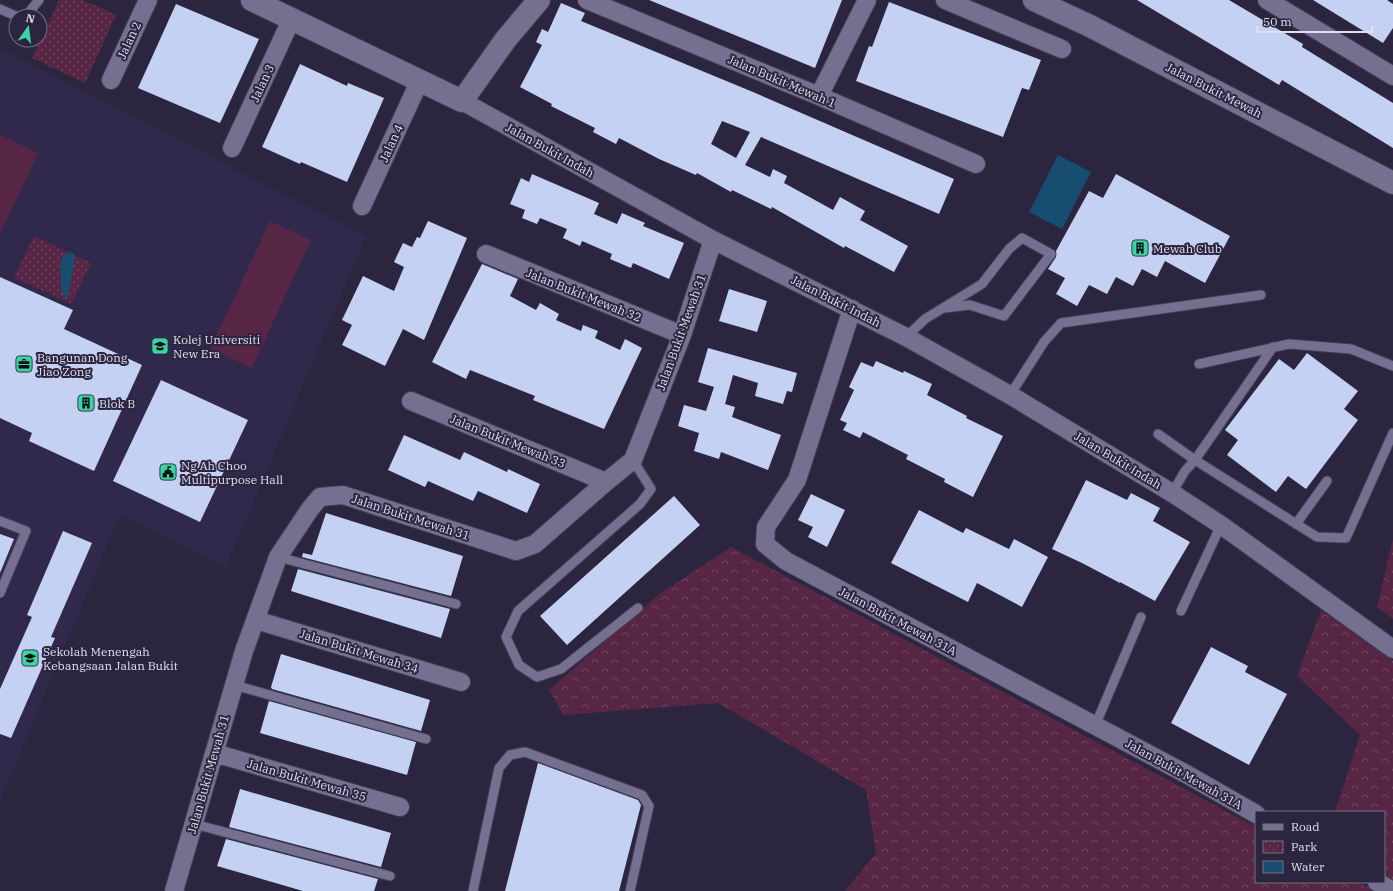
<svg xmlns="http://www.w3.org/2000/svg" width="1393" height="891" viewBox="0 0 1393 891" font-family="'IBM Plex Serif',serif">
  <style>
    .built { fill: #31294b }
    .forest { fill: url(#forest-crowns) }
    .park { fill: url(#park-dots) }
    .pitch { fill: #562644 }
    .water { fill: #184d72 }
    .building { fill: #c4d1f3; fill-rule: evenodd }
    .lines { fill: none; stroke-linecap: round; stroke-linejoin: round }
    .lane-casing { stroke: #453f56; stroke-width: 11 }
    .street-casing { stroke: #453f56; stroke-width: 20 }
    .secondary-casing { stroke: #453f56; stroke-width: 24 }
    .lane { stroke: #767090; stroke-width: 9 }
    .street { stroke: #767090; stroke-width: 18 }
    .secondary { stroke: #767090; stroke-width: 22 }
    .labels { text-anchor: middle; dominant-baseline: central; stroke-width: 4; stroke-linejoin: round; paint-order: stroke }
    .street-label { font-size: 12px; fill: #e1def0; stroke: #2b2540 }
    .poi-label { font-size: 12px; fill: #e1def0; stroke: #2b2540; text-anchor: start }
  </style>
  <defs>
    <pattern id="forest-crowns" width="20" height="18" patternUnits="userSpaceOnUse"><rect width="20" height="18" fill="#562644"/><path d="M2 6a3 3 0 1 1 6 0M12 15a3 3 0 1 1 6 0" fill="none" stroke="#6e455f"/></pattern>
    <pattern id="park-dots" width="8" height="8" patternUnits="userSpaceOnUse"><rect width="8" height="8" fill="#562644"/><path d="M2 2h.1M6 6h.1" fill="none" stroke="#6e455f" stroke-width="1.8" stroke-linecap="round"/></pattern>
  </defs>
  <rect width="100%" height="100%" fill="#2b2540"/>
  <path class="built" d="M0,48l366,188 -140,331 -106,-52 -120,286z"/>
  <path class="forest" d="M1393,539v80l-16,-12z
    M731,547l525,280v55h102l17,9h-530l31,-38 -10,-63 -148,-87 -155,12 -14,-25 109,-95z
    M1321,610l72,51v221l-9,-5v-65h-49l25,-77 -63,-59z"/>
  <path class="park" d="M59,0h24l33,15 -31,68 -53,-25z
    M34,236l57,27 -20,41 -57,-27z"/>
  <path class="pitch" d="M0,135l38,18 -38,81z
    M270,221l41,19 -59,128 -42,-19z"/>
  <path class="water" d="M1058,155l33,17 -29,57 -33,-17z
    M70,252l5,3 -7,42 -6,-1 -2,-29 3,-12z"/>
  <path class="building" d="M649,0h193l-27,68z
    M1137,0h92l74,44 -1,3 91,56v45l-111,-68 -3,5z
    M1313,0h74l6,4v24l-10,15z
    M889,2l152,58 -12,30 -7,-2 -19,49 -147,-56 13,-35 3,1z
    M561,3l24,10 -4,8 172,71 201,87 -15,35 -178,-77 -16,28 25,12 3,-8 14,7 -3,7 49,27 7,-13 25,14 -5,9 48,26 -14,26 -49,-26 -1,2 -72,-41 -1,2 -39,-19 -1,2 -34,-19 -1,2 -37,-16 -40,-21 -3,6 -23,-12 2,-4 -44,-22 1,-2 -32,-17 22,-42 -6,-3 6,-13 6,3zM722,121l28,11 -14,26 -25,-14z
    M176,4l83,35 -39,84 -82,-35z
    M300,64l47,22 1,-3 36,15 -37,84 -46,-20 -1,2 -38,-17z
    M532,174l67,29 -5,11 23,10 5,-11 23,10 -2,3 41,17 -15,36 -36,-16 -2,5 -21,-9 2,-5 -30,-13 -2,5 -17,-8 4,-9 -27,-11 -3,6 -15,-6 3,-8 -15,-6 11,-26 8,4z
    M1116,174l114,62 -25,47 -40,-22 -8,16 -15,-8 -9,17 -17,-9 -9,17 -18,-9 -12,21 -21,-12 9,-16 -17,-9 8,-12v-6l33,-60 14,7z
    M428,221l39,17 -43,102 -21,-11 -18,37 -43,-21 10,-20 -10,-5 21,-44 31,15 10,-24 -10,-5 9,-19 9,4 5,-10 3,1z
    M482,264l36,15 -8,17 26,14 4,-7 19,11 -3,6 25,11 2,-6 15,6 -3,7 25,12 5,-11 17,9 -38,81 -71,-29 2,-4 -65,-26 -4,9 -34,-17z
    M0,277l73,33 -9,19 78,36 -48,106 -65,-30 3,-8 -32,-15z
    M729,289l38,12 -10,31 -38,-11z
    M708,348l89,25 -5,19 -5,-1 -4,13 -28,-8 3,-13 -25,-8 -8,29 10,3 -3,10 49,18 -13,35 -47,-18 -2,7 -25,-8 5,-18 -21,-7 6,-21 22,6 8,-24 -16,-5z
    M1307,353l51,38 -14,18 14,11 -52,69 -18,-13 -12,16 -49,-37 11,-15 -13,-10 54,-71 15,11z
    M876,361l27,12 1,-2 28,13 -5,11 40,21 -1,2 37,18 -30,61 -29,-15 1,-3 -39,-20 2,-4 -45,-23 -3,6 -17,-8 4,-7 -7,-3 14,-30 -5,-3 12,-25 12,5z
    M161,380l87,40 -48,102 -87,-41z
    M404,435l56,25 4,-8 43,20 1,-3 32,15 -13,29 -49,-22 -5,10 -45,-20 -3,6 -37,-17z
    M1086,480l41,20 4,-7 29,15 -7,13 37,21 -35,59 -35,-19v1l-38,-20 -30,-14z
    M811,494l34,16 -18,37 -19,-10 5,-10 -15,-7z
    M674,496l26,29 -133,120 -27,-29z
    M919,510l44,23 3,-5 43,21 5,-10 34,18 -26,50 -45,-24 -9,19 -77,-39z
    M326,513l137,43 -12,40 -149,-39 1,-4 9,2z
    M63,531l29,12 -41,94 4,1 -44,100 -11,-4v-45l32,-72 -5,-2z
    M0,534l14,5 -14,34z
    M298,569l152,40 -9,29 -150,-47z
    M1211,647l37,19 -3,6 42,22 -38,71 -78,-42z
    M281,654l149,46 -9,31 -149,-42 -1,-2z
    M269,701l147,41 -9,33 -147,-42z
    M538,763l100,37 3,5 -22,86h-114z
    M240,789l151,44 -10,34 -152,-40z
    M226,839l152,40 -4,12h-71l-86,-25z"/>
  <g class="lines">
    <g class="lane-casing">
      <path id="lane" d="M0,9l16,7
        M26,16l13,-16
        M906,337l19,-18 57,-35 27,-35 13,-11 29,16 -47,62 -34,-11 -26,3
        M1199,364l90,-20 62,5 42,17
        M1010,395l34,-53 17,-19 200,-28
        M1158,434l37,26 122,77 29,1 47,-105
        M633,460l18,29 -11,15 -122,107 -12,26 13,28 18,12 24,-8 77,-61
        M1172,493l13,-22 10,-11 78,-113
        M0,521l26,10 -26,62
        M1296,524l31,-43
        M278,557l178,47
        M1181,611l40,-86
        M234,685l192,54
        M1095,726l46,-109
        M194,824l196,52
        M473,891l26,-123 11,-13 15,-3 117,43 7,11 -19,85"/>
    </g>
    <g class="street-casing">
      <path id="street" d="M587,0l232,96 157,68
        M945,0l117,49
        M1267,0l126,76
        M111,80l37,-80
        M819,96l48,-96
        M462,101l251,139 193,97 104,58 162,98 49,32 172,124
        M232,148l60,-130
        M362,206l58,-126
        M486,254l196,81
        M852,309l-55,171 -31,47 -1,17 21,17 402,214 68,39
        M411,401l195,81
        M256,620l205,62
        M214,753l186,54
        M1377,882l16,9
        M174,891l70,-240 34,-94 32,-48 10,-12 23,-2 173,56 19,-7 71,-62 27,-22 49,-125 31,-95"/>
    </g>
    <g class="secondary-casing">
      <path id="secondary" d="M252,0l210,101 44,-62 33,-39
        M1034,0l54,25 305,158"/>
    </g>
    <use href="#lane" class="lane"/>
    <use href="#street" class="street"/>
    <use href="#secondary" class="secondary"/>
  </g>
  <defs>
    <g id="building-square" transform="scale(0.9)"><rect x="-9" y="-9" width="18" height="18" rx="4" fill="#3bd4a4" stroke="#2b2540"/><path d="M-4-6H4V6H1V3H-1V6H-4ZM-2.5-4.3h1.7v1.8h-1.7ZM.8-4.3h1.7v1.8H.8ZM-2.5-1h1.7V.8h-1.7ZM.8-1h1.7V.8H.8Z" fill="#111"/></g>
    <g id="university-square" transform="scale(0.9)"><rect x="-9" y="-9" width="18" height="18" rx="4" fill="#3bd4a4" stroke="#2b2540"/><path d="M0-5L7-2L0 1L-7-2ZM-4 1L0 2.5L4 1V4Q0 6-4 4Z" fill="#111"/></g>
    <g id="office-square" transform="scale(0.9)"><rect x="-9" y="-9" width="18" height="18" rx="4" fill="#3bd4a4" stroke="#2b2540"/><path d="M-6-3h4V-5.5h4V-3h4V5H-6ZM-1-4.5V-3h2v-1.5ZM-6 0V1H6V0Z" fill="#111"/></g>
    <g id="civic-square" transform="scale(0.9)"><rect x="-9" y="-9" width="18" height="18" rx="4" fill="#3bd4a4" stroke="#2b2540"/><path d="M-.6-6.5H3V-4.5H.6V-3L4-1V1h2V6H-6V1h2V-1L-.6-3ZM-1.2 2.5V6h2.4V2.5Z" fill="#111"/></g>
    <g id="school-square" transform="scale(0.9)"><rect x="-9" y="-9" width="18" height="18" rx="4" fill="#3bd4a4" stroke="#2b2540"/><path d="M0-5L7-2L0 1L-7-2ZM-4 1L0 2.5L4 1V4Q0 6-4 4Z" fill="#111"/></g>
  </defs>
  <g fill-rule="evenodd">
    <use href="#building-square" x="1140" y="248"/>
    <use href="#university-square" x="160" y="346"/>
    <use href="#office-square" x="24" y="364"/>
    <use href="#building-square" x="86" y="403"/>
    <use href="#civic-square" x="168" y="472"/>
    <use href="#school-square" x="30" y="658"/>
  </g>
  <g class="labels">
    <g class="street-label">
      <text transform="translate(129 40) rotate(-65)">Jalan 2</text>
      <text transform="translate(782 81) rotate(23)">Jalan Bukit Mewah 1</text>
      <text transform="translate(262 83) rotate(-65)">Jalan 3</text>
      <text transform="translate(1214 90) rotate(27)">Jalan Bukit Mewah</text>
      <text transform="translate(391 143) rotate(-65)">Jalan 4</text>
      <text transform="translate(550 150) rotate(29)">Jalan Bukit Indah</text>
      <text transform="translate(584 295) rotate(22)">Jalan Bukit Mewah 32</text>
      <text transform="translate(836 301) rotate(27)">Jalan Bukit Indah</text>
      <text transform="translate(681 332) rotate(-70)">Jalan Bukit Mewah 31</text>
      <text transform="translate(508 441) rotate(22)">Jalan Bukit Mewah 33</text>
      <text transform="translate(1118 460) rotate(31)">Jalan Bukit Indah</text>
      <text transform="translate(411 517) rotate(18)">Jalan Bukit Mewah 31</text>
      <text transform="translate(898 621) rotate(28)">Jalan Bukit Mewah 31A</text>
      <text transform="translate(359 651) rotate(17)">Jalan Bukit Mewah 34</text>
      <text transform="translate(208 774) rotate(-74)">Jalan Bukit Mewah 31</text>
      <text transform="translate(1184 774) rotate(29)">Jalan Bukit Mewah 31A</text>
      <text transform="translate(307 780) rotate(16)">Jalan Bukit Mewah 35</text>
    </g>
    <g class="poi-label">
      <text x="1153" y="248">Mewah Club</text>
      <text x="173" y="339">Kolej Universiti<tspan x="173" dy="14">New Era</tspan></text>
      <text x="37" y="357">Bangunan Dong<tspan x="37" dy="14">Jiao Zong</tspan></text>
      <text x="99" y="403">Blok B</text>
      <text x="181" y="465">Ng Ah Choo<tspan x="181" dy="14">Multipurpose Hall</tspan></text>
      <text x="43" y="651">Sekolah Menengah<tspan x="43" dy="14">Kebangsaan Jalan Bukit</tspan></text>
    </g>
  </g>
  <rect x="1255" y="811" width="130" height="72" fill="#2b2540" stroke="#746f86"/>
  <rect x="1263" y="824" width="20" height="6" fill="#767090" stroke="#746f86"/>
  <text x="1291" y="831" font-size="12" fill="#e1def0">Road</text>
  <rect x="1263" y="841" width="20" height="12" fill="url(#park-dots)" stroke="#746f86"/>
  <text x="1291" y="851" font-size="12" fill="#e1def0">Park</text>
  <rect x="1263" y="861" width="20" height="12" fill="#184d72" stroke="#746f86"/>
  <text x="1291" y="871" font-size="12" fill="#e1def0">Water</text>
  <g transform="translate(28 28) rotate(14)"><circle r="19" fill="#2b2540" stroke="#746f86"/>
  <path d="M0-3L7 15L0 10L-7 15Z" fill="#3bd4a4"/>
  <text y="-6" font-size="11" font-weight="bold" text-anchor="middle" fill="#e1def0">N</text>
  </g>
  <path d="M1257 26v6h115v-6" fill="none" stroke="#e1def0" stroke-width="2"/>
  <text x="1263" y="26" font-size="12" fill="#e1def0" stroke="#2b2540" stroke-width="3" paint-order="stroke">50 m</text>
</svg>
